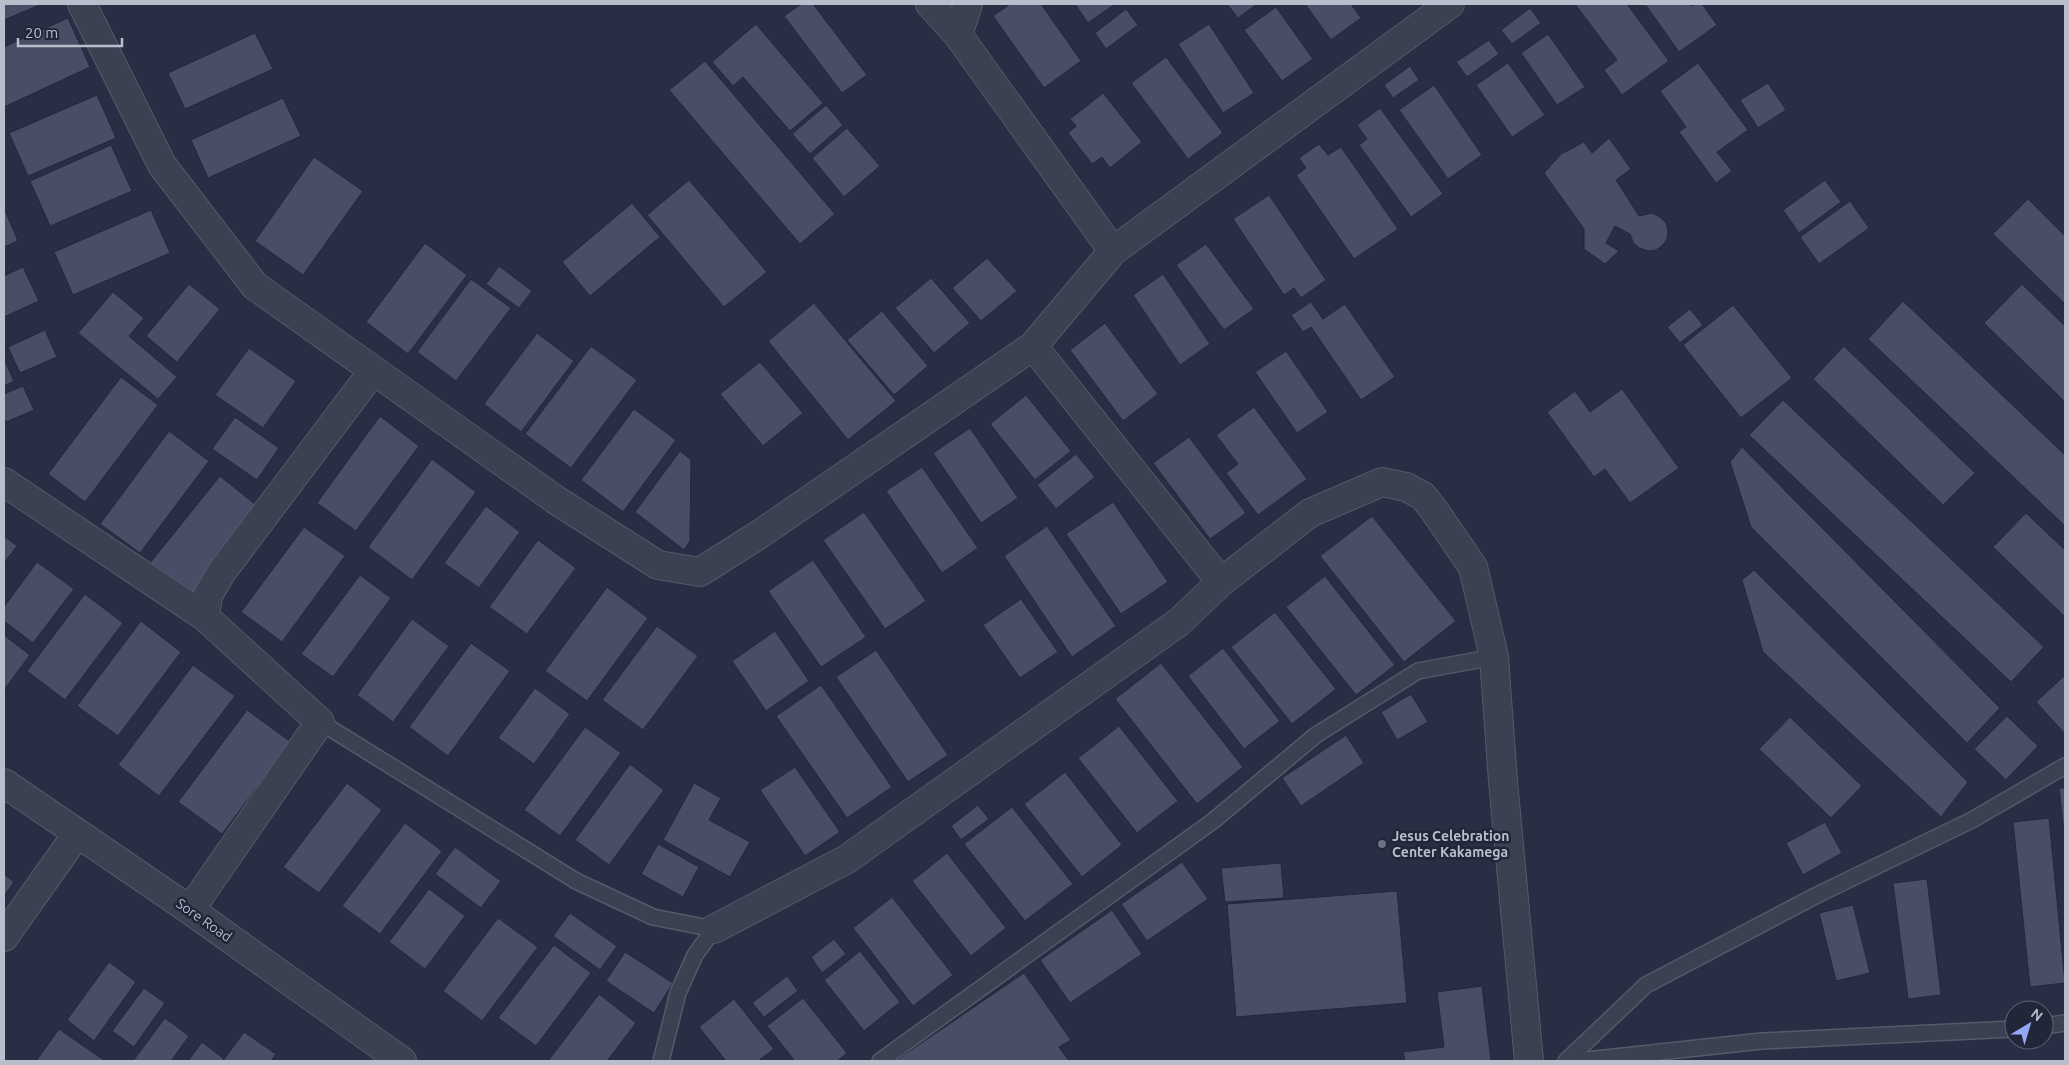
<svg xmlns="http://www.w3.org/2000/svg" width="2069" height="1065" viewBox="0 0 2069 1065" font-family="Ubuntu,sans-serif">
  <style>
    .building { fill: #474e65; stroke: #23283a }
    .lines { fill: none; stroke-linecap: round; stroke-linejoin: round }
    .service-casing { stroke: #55596a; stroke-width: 18 }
    .minor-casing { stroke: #55596a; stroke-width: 30 }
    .service { stroke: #3c4152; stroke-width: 15 }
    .minor { stroke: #3c4152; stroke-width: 28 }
    .worship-dot { fill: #6b7280; stroke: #212638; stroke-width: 2 }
    .labels { text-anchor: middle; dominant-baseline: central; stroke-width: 5; stroke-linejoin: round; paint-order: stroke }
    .poi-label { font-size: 14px; font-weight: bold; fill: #babdcc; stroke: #212638; text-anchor: start }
    .street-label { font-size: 14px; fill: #babdcc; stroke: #212638 }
  </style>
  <rect width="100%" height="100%" fill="#282e43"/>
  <path class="building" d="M4,4h38l-38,16z
    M801,4h12l54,71 -25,18 -58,-77z
    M1010,4h31l40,57 -37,27 -51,-72z
    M1075,4h40l-27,19z
    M1227,4h30l-19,14z
    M1305,4h46l10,14 -30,22z
    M1575,4h52l42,57 -47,34 -18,-25 13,-10z
    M1645,4h45l1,2 3,-2h8l15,21 -38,27z
    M1276,7l37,52 -31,22 -38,-51z
    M1530,8l11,15 -29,21 -11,-14z
    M1126,9l12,16 -32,24 -11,-16z
    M68,18l22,49 -86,40v-60z
    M756,24l67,79 -33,28 -47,-54 -10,9 -21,-24z
    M1209,24l45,69 -31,20 -45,-69z
    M255,33l18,36 -88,40 -17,-36z
    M1548,34l37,53 -28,18 -36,-52z
    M1489,40l10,14 -32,23 -11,-15z
    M1166,57l57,76 -35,26 -57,-76z
    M705,61l130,153 -35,30 -131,-154z
    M1508,63l37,52 -33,22 -36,-52z
    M1698,63l50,67 -31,22 15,19 -16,12 -37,-51 7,-5 -26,-36z
    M1410,66l9,14 -26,18 -9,-13z
    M1768,83l18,27 -28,18 -18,-28z
    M1434,85l48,70 -34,24 -49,-69z
    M1103,93l39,49 -32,26 -8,-11 -10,7 -24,-31 8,-7 -6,-7z
    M97,95l19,43 -88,38 -19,-43z
    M283,98l18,38 -93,42 -17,-38z
    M826,105l17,20 -33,29 -18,-20z
    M1380,108l63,86 -32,23 -52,-72 8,-6 -10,-14z
    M847,128l33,38 -36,31 -32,-39z
    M1609,138l22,31 -15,11 23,36 13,-3 8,4 6,6 2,8 -1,8 -5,7 -6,4 -8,1 -9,-3 -6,-6 -3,-8 -15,-8 -9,17 13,8 -14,13 -21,-15v-20l-40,-56 17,-19 23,-12 8,11z
    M1319,144l9,11 13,-8 57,82 -44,30 -58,-84 10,-7 -7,-10z
    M111,145l21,46 -82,35 -20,-45z
    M314,157l49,34 -60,84 -48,-34z
    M689,180l78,92 -43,35 -77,-92z
    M1825,180l16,22 -42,31 -16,-23z
    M1269,195l57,85 -25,18 -7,-10 -10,7 -51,-76z
    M2028,199l37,37v68l-72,-70z
    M1850,201l19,27 -50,36 -19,-27z
    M632,203l28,34 -70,59 -28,-34z
    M4,208l14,33 -14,6z
    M151,210l19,43 -97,42 -19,-43z
    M425,243l42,32 -59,79 -42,-32z
    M1206,244l48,65 -30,21 -48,-65z
    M987,258l30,33 -36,30 -29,-33z
    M499,266l33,25 -13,17 -33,-24z
    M23,267l16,34 -35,16v-41z
    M1163,274l47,70 -30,21 -47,-70z
    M931,278l39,45 -36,30 -39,-45z
    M471,279l40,29 -55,73 -39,-29z
    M189,284l31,25 -43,53 -31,-26z
    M2022,284l43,42v76l-81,-79z
    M113,292l31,26 -15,18 48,41 -19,22 -80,-66z
    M1903,301l162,154v71l-197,-187z
    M1311,302l12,17 22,-15 50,73 -34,23 -50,-73 -8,5 -12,-17z
    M814,303l82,98 -48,39 -80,-99z
    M1733,305l59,73 -51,40 -58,-73z
    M1690,309l13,16 -23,18 -13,-16z
    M882,311l46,55 -34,29 -47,-55z
    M1105,323l53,71 -35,27 -53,-71z
    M45,330l12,27 -37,16 -12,-26z
    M537,333l37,28 -53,71 -37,-28z
    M591,346l46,34 -66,88 -46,-34z
    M1844,346l131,127 -32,32 -130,-126z
    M249,348l47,33 -33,47 -48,-33z
    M1286,351l42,61 -31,21 -42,-61z
    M4,359l10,22 -10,5z
    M760,362l43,51 -40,33 -43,-52z
    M121,377l37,28 -73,97 -37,-28z
    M23,386l11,24 -28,12 -2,-4v-24z
    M1622,389l57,79 -49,35 -25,-34 -11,8 -47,-65 28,-21 15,21z
    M1026,395l45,56 -36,29 -45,-56z
    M1783,400l261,247 -33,35 -262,-247z
    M1254,407l53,72 -49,36 -32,-42 12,-9 -22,-29z
    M634,409l42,31 -53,72 -42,-32z
    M380,416l39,30 -63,85 -39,-28z
    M235,417l44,31 -22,32 -45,-31z
    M970,428l48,70 -37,25 -48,-70z
    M169,431l40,30 -69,92 -40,-29z
    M1189,437l57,76 -36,26 -57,-76z
    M1742,447l258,261 -33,35 -216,-216 -21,-65z
    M680,451l11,9 -1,81 -6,9 -49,-38z
    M1076,454l19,23 -39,32 -19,-24z
    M432,459l44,33 -64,88 -44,-33z
    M922,467l56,81 -36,25 -56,-82z
    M220,476l41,33 -70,87 -41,-33z
    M1113,502l55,80 -47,32 -55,-80z
    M486,506l34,26 -41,56 -35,-25z
    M864,512l62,89 -41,28 -62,-89z
    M2026,513l39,37v67l-72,-70z
    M1372,516l84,105 -52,41 -84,-106z
    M1047,526l69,100 -44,31 -68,-101z
    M304,527l41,29 -63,86 -41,-30z
    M4,536l13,10 -13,17z
    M538,540l38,28 -49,66 -38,-27z
    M813,560l53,77 -45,30 -53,-76z
    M37,562l37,27 -41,54 -29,-22v-14z
    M1754,570l214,212 -27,35 -178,-165 -21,-72z
    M360,575l31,23 -58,79 -32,-23z
    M1325,576l70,89 -39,30 -70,-88z
    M607,587l41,31 -61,83 -42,-30z
    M85,594l38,29 -58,77 -38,-29z
    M1021,599l37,53 -38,26 -37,-53z
    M1275,612l61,77 -44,35 -61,-77z
    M412,619l37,27 -56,76 -36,-27z
    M141,621l40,31 -63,84 -41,-30z
    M657,626l41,30 -55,74 -41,-30z
    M775,631l34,50 -43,30 -34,-50z
    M4,635l26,20 -26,35z
    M471,643l39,28 -62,85 -39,-29z
    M1223,648l57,73 -36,28 -56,-73z
    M876,650l72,105 -40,27 -72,-105z
    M1161,663l82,104 -46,37 -82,-105z
    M193,665l42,31 -76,100 -41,-31z
    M2065,675v59l-29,-32z
    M821,685l71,102 -45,31 -71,-102z
    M535,688l35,26 -36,50 -36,-26z
    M1411,694l17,28 -31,18 -16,-28z
    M247,710l44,32 -69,92 -44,-32z
    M2007,716l31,30 -32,34 -32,-31z
    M1790,717l72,69 -31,32 -72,-69z
    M1119,726l59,75 -41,32 -59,-75z
    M585,727l36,26 -61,83 -36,-26z
    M1346,735l18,28 -63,43 -19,-28z
    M630,764l34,26 -55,75 -34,-25z
    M795,767l45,65 -35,24 -45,-66z
    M1065,772l57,73 -40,32 -58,-73z
    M347,783l35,27 -63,83 -36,-26z
    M694,783l27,15 -12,22 41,22 -20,35 -67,-37z
    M2059,788h6v54z
    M978,805l11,14 -28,21 -10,-14z
    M1012,807l61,77 -48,37 -61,-77z
    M2049,818l16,165 -35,4 -17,-165z
    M1825,822l17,31 -39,22 -17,-32z
    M405,823l37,28 -62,83 -38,-28z
    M658,844l41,23 -16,30 -42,-23z
    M455,847l46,34 -20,27 -46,-34z
    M947,853l59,75 -35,28 -59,-75z
    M1182,862l26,37 -61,42 -26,-37z
    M1281,863l3,35 -59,4 -4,-34z
    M4,874l10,8 -10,14z
    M1927,879l14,116 -33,4 -15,-116z
    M429,889l36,27 -40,53 -36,-27z
    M1397,891l10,112 -171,14 -9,-113z
    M892,897l61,78 -40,31 -60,-78z
    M1853,905l17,68 -34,8 -17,-68z
    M1112,910l30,44 -72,49 -30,-43z
    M570,913l47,33 -17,24 -47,-34z
    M498,918l40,29 -56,74 -39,-30z
    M834,939l12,15 -24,19 -11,-16z
    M554,945l37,28 -55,73 -38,-28z
    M860,951l40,51 -36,29 -40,-51z
    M625,952l48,31 -19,30 -48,-32z
    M109,962l27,20 -42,59 -27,-21z
    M1024,973l47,67 -12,7 10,14h-174z
    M787,976l11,15 -34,26 -12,-14z
    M1482,986l9,75h-86l-2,-9 41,-5 -7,-55z
    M144,988l21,15 -31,44 -22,-16z
    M599,994l37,29 -29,38h-59z
    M803,998l44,55 -10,8h-42l-28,-35z
    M734,999l40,50 -16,12h-32l-27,-34z
    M165,1018l24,18 -18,25h-38z
    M59,1029l46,32h-69z
    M244,1032l32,22 -5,7h-48z
    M202,1042l22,17 -1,2h-35z"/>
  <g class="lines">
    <g class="service-casing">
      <path id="service" d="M320,722l256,159 77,36 61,12 -19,26 -17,38 -17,68
        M2044,1026l21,-3
        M880,1061l333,-240 103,-86 102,-64 76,-14
        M1566,1061l80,-76 171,-90 155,-75 93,-54
        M1577,1061l185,-20 252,-12"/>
    </g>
    <g class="minor-casing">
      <path id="minor" d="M82,4l80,161 93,121 301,214 102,65 42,7 60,-38 273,-188 80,-95 337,-247
        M930,4l28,31
        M968,4l-10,31 155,216
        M1033,346l188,236
        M4,482l201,135 115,105 -130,188
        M205,617l3,-22 13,-22 152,-202
        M4,783l186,127 212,151
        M714,929l133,-70 332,-237 42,-40 89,-69 72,-31 24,5 17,9 11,14 39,57 21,90 9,124 26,280
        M4,937l73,-103"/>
    </g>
    <use href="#service" class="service"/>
    <use href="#minor" class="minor"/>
  </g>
  <circle class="worship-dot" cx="1382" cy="844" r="5"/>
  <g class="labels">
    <g class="poi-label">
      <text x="1392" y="836">Jesus Celebration<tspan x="1392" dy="16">Center Kakamega</tspan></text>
    </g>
    <g class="street-label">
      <text transform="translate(204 920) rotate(35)">Sore Road</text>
    </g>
  </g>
  <rect width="2069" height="1065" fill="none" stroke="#babdcc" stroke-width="10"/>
  <g transform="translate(2029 1025) rotate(38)"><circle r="24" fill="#212638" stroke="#5e6273"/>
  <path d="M0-4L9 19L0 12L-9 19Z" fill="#95a8f5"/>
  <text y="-8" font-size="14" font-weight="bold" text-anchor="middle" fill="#babdcc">N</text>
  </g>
  <path d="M18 38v8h104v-8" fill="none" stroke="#babdcc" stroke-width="2.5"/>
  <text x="25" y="38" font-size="15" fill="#babdcc" stroke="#212638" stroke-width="4" paint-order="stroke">20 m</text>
</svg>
